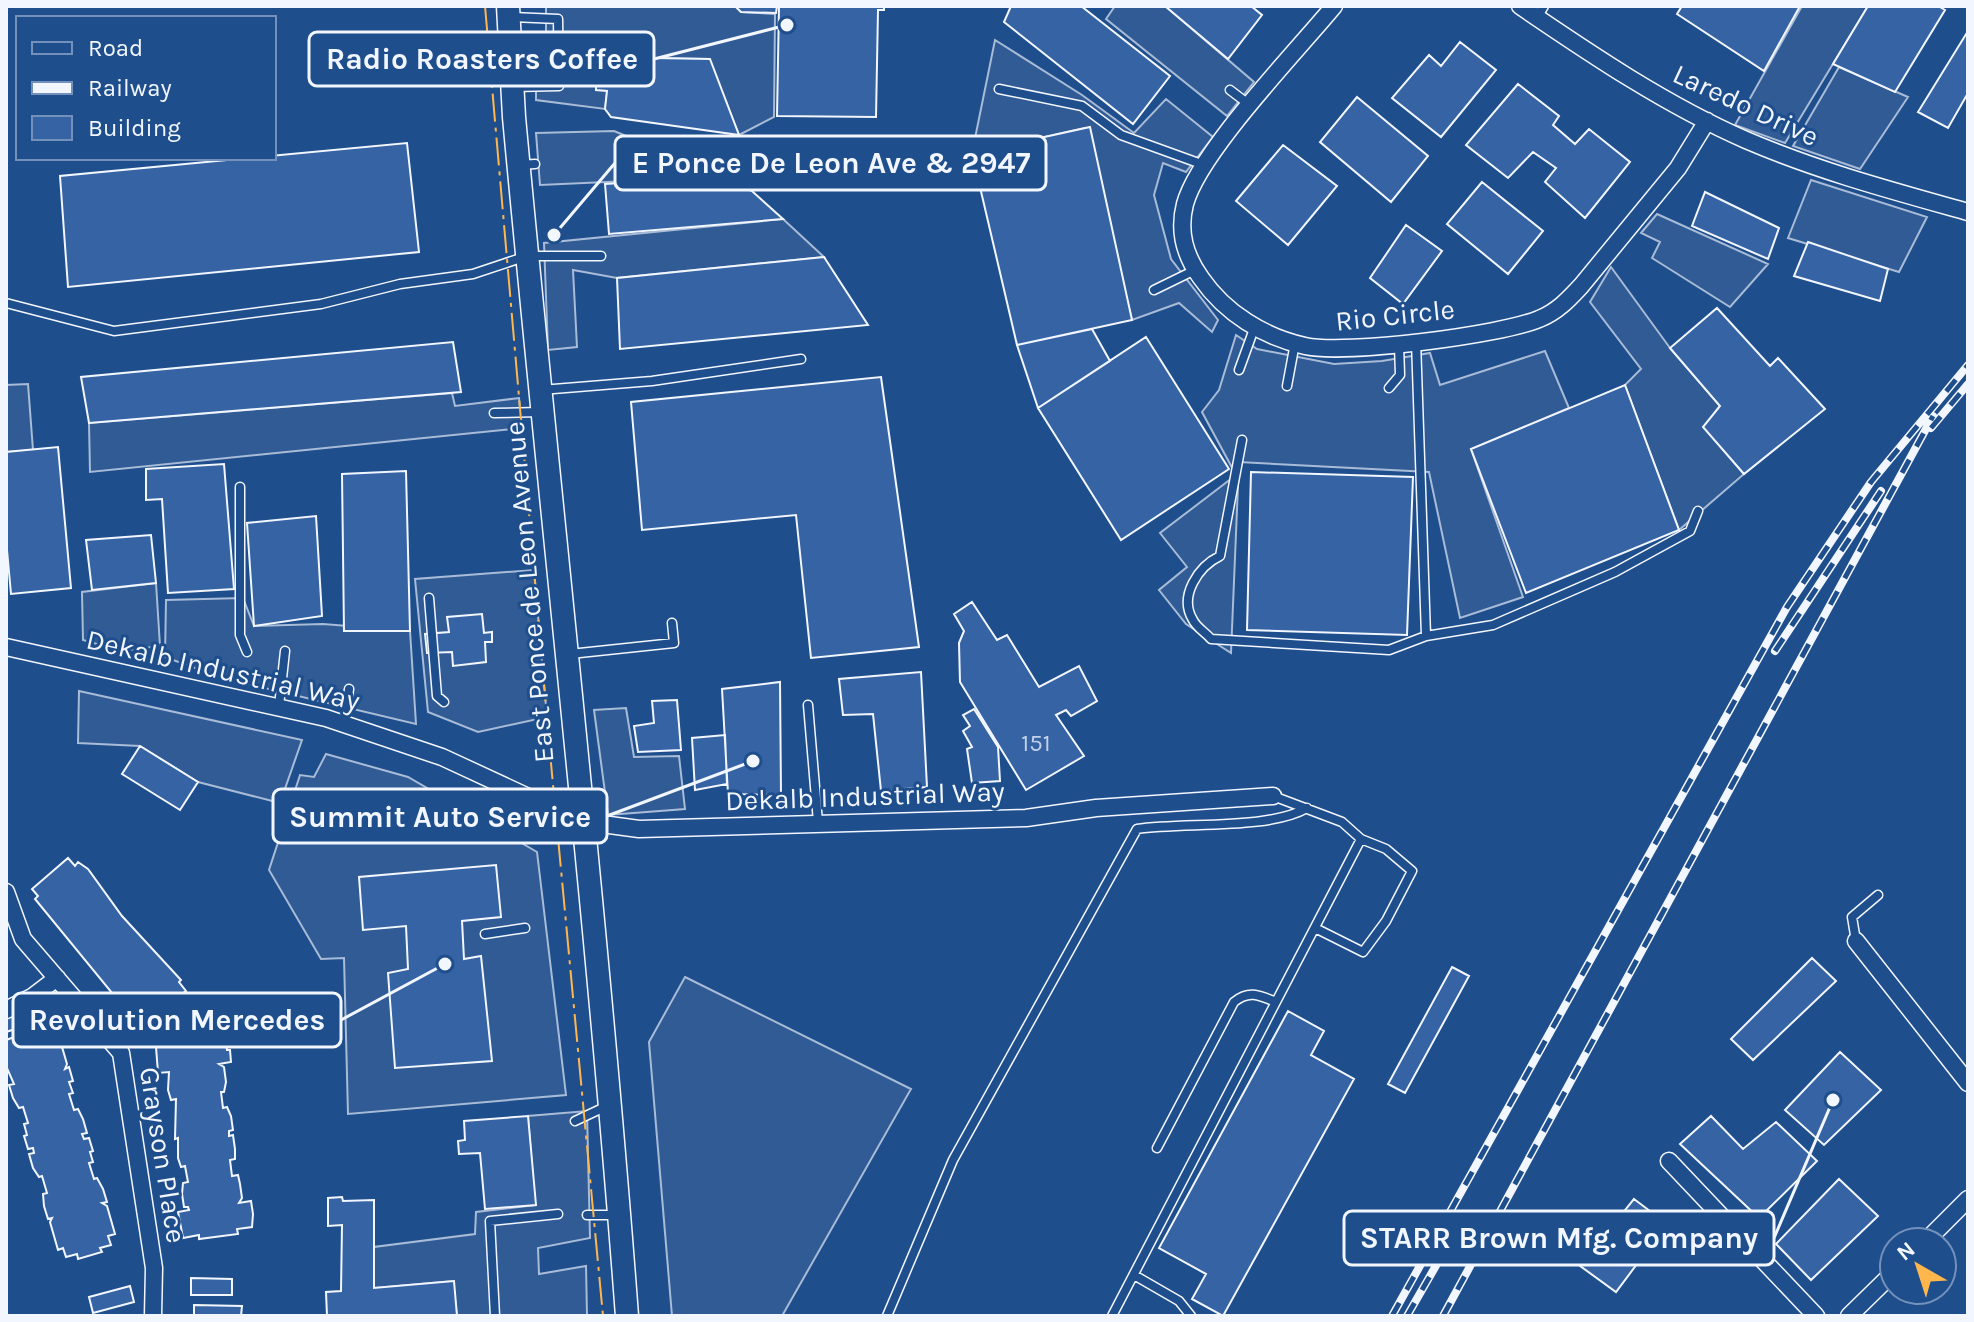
<svg xmlns="http://www.w3.org/2000/svg" width="1974" height="1322" viewBox="0 0 1974 1322" font-family="Karla,sans-serif">
  <style>
    .parking { fill: #305b95; stroke: #a8bbd7; stroke-width: 2 }
    .building { fill: #3563a3; stroke: #f2f6ff; stroke-width: 2 }
    .lines { fill: none; stroke-linecap: round; stroke-linejoin: round }
    .service-casing { stroke: #f2f6ff; stroke-width: 11 }
    .minor-casing { stroke: #f2f6ff; stroke-width: 19 }
    .secondary-casing { stroke: #f2f6ff; stroke-width: 25 }
    .service { stroke: #1f4e8c; stroke-width: 8 }
    .minor { stroke: #1f4e8c; stroke-width: 16 }
    .secondary { stroke: #1f4e8c; stroke-width: 22 }
    .rail-casing { stroke: #f2f6ff; stroke-width: 8 }
    .rail { stroke: #1f4e8c; stroke-width: 5; stroke-dasharray: 15; stroke-linecap: butt }
    .power { stroke: #ffb74d; stroke-width: 2; stroke-dasharray: 28 6 4 6; stroke-linecap: butt }
    .labels { text-anchor: middle; dominant-baseline: central; stroke-width: 6; stroke-linejoin: round; paint-order: stroke }
    .number-label { font-size: 24px; fill: #c3d1e8 }
    .street-label { font-size: 28px; fill: #f2f6ff; stroke: #1f4e8c }
    .leader { fill: none; stroke: #f2f6ff; stroke-width: 3 }
    .callout-dot { fill: #f2f6ff; stroke: #1f4e8c; stroke-width: 3 }
    .callout { fill: #1f4e8c; stroke: #f2f6ff; stroke-width: 3 }
    .callout-label { font-size: 30px; text-anchor: middle; font-weight: bold; fill: #f2f6ff }
  </style>
  <rect width="100%" height="100%" fill="#1f4e8c"/>
  <path class="parking" d="M546,6h189l6,6 34,2 -1,103 -35,18 -30,-76 -111,-2 9,34 -2,18 -69,-9v-43l61,-1 -1,-16 -50,4z
    M1115,6h50l89,76 -27,34 -121,-97z
    M1802,6h66l-83,137 -50,-18z
    M995,40l87,55 52,38 32,-34 47,38 -27,35 -23,-9 -9,32 17,64 47,61 -6,12 -33,-29 -47,17 -47,-192 -113,25z
    M1839,67l69,30 -48,72 -67,-23z
    M614,131l80,33 2,14 -156,7 -4,-52z
    M1811,180l116,37 -28,55 -111,-34z
    M1657,214l111,50 -38,43 -78,-49 8,-16 -19,-9z
    M783,219l41,38 -207,21 -44,-8 4,77 -29,3 -4,-107z
    M1611,267l59,81 50,58 -16,21 40,47 -65,56 -54,-145 16,-16 -51,-67z
    M1236,335l21,14 77,15 48,-3 48,-8 10,32 105,-34 24,57 -98,41 52,148 -63,21 -31,-146 -190,-10 -8,191 -45,-29 -27,-34 28,-23 -27,-34 76,-58 -34,-63 17,-22z
    M28,384l5,66 -27,2v-67z
    M452,393l3,13 64,-8 3,30 -432,44 -1,-49z
    M534,570l13,147 -69,15 -50,-20 -13,-133z
    M156,583l4,63 -39,5 -38,-11 -1,-48z
    M243,598l11,28 69,-2 87,7 6,93 -194,-46 -57,-21 1,-57z
    M79,691l223,49 -22,63 -82,-21 -58,-36 -62,-3z
    M626,708l8,49 45,-1 6,53 -77,6 -14,-105z
    M326,754l82,23 129,75 29,243 -218,19 -4,-156 -23,1 -52,-89 31,-95 14,2z
    M685,977l226,112 -129,227h-110l-23,-274z
    M587,1111l3,127 -52,10 1,26 47,-8 1,50h-130l-4,-35 -79,7v-41l101,-13 1,-22 59,-7 -7,-89z"/>
  <path class="building" d="M735,6h42l-1,7 -35,-1z
    M779,6h105v4h-6l-2,107 -99,-1z
    M1011,6h70l89,70 -37,48 -129,-102z
    M1165,6h86l11,9 -34,44z
    M1682,6h118l-36,65 -87,-57z
    M1868,6h70l7,4 -50,82 -62,-28z
    M1968,31v62l-20,35 -30,-16z
    M1460,42l36,28 -55,67 -49,-39 37,-43 12,11z
    M597,57l113,2 29,76 -128,-18 -6,-8 2,-18 -11,-1z
    M1518,84l41,32 -6,9 22,19 14,-15 41,33 -45,56 -40,-36 11,-14 -23,-16 -25,26 -42,-33z
    M1357,97l71,59 -37,46 -71,-60z
    M1090,127l42,193 -115,25 -45,-192z
    M407,143l12,109 -351,35 -8,-111z
    M1283,145l54,41 -49,59 -52,-44z
    M694,164l58,27 31,28 -174,15 -4,-50 91,-6z
    M1482,182l61,49 -35,43 -61,-50z
    M1705,192l74,36 -11,31 -76,-33z
    M1406,225l36,26 -39,53 -33,-26z
    M1808,242l80,27 -8,32 -86,-25z
    M824,257l44,68 -248,24 -3,-71z
    M1717,308l53,58 8,-8 47,51 -81,65 -41,-47 17,-21 -50,-58z
    M1092,329l18,32 -72,47 -21,-63z
    M1146,337l83,132 -108,71 -83,-132z
    M453,342l8,50 -372,31 -8,-46z
    M881,377l38,270 -108,11 -15,-143 -154,15 -11,-128z
    M1625,385l54,145 -153,63 -55,-144z
    M58,447l13,141 -60,6 -5,-55v-87z
    M224,464l10,125 -66,4 -6,-94 -16,1v-31z
    M406,471l4,160h-66l-2,-157z
    M1251,472l162,5 -6,158 -160,-5z
    M316,516l6,100 -68,10 -7,-103z
    M151,535l5,48 -64,7 -6,-50z
    M972,602l25,38 10,-5 32,52 40,-21 18,35 -26,15 -5,-6 -10,5 28,41 -58,34 -66,-108 -1,-39 5,-12 -10,-17z
    M482,614l2,19 8,-1v10h-7l1,20 -33,4 -1,-14 -25,1 -2,-19 24,-2 -2,-15z
    M921,672l6,115 -46,4 -8,-77 -30,1 -4,-36z
    M780,682l1,113 -53,-1 -6,-105z
    M677,700l4,50 -43,2 -4,-26 20,-3 -2,-22z
    M974,709l24,38 2,34 -28,2 -5,-34 5,-2 -9,-16 7,-5 -7,-11z
    M725,735l2,49 -32,6 -3,-52z
    M140,746l58,36 -18,28 -58,-36z
    M68,858l7,8 3,-4 10,7 34,47 59,64 -2,2 7,9 -3,2 6,8 -36,31 -6,-8 -3,3 -9,-6 -100,-122 3,-3 -6,-7z
    M496,865l5,52 -39,4 2,38 17,-3 11,105 -97,7 -7,-95 20,-4 -2,-43 -43,4 -4,-53z
    M1812,958l24,23 -83,79 -22,-21z
    M1452,967l17,9 -64,117 -17,-9z
    M40,1004l5,15 -39,13v-17z
    M1288,1011l36,20 -13,24 43,24 -131,237 -31,-17 14,-25 -47,-26z
    M39,1028l1,4 11,-3 11,18 5,17 -2,5 4,-2 4,14 -4,1 4,11 -4,1 5,16 4,-1 5,10 4,14 -5,1 2,5 5,-1 4,13 -3,1 3,10 -4,1 5,16 3,-1 6,11 4,13 -5,1 5,3 8,28 -7,2 3,9 -11,3 2,4 -24,7 -1,-5 -11,3 -3,-9 -5,2 -8,-28 2,-4 -4,1 -4,-13 -1,-12 4,-1 -5,-17 -3,1 -6,-9 -4,-14 5,-1 -1,-5 -5,1 -4,-13 3,-1 -3,-11 4,-1 -5,-16 -4,1 -6,-10 -4,-13 5,-1 -8,-18v-26z
    M209,1035v4l16,-2 2,13h3l1,12 -12,2 5,3 2,15 -2,10h-3l2,16 4,-1 4,9 2,14 -4,1v5l4,-1 2,14v10l-5,1 2,16 6,-1 2,9 2,14 -3,5 12,-2 2,13 -1,13 -15,2 1,5 -39,5v-4l-16,3 -5,-26 11,-2 -1,-3h-4l-2,-13 1,-11 5,-1 -3,-16 -4,1 -3,-9v-20l-3,1 1,-40 -5,1 -3,-10 1,-18 -11,1 -2,-26 15,-2 -1,-5z
    M1840,1052l41,38 -57,55 -39,-35z
    M528,1116l8,89 -51,4 -5,-56 -21,1 -1,-13 7,-1 -1,-19z
    M1711,1116l32,33 33,-27 41,39 -58,57 -79,-74z
    M1839,1179l39,37 -67,64 -35,-36z
    M342,1197l1,4 31,-1v88l80,-7 3,35h-130l-1,-24 15,-1 1,-66 -14,1v-28z
    M1634,1199l33,25 -51,68 -58,-42 26,-35 22,19z
    M191,1278l41,1v16h-41z
    M130,1286l4,16 -41,11 -4,-16z
    M194,1305l48,1 -1,10h-52h5z"/>
  <g class="lines">
    <g class="service-casing">
      <path id="service" d="M512,17l46,2 1,67 -46,1
        M1537,18l7,-12
        M999,89l83,17 39,29 83,30
        M1230,90l21,16
        M519,165l16,-1
        M1154,290l41,-20
        M6,303l108,28 207,-27 79,-20 73,-10 54,-18h74
        M1416,341l10,295 67,-11 122,-53 75,-41 8,-20
        M1239,370l16,-44
        M1287,386l8,-43
        M1389,388l11,-13 -1,-30
        M541,390l111,-9 149,-22
        M494,413l47,-1
        M1242,440l-22,116c-21,10 -42,40 -27,64 3,7 13,13 18,19l178,11 37,-14
        M240,487v148l7,17
        M429,598l8,98 7,6
        M570,654l104,-11 -2,-20
        M808,705l10,117
        M279,706l6,-55
        M345,724l4,-35
        M1315,928l48,24 23,-31 26,-50 -26,-22 -25,-10
        M485,934l40,-6
        M1856,941l-4,-24 26,-22
        M575,1121l32,-15
        M1157,1148l77,-146c15,-12 25,-7 42,0
        M587,1215h32
        M1134,1275l45,26 12,15
        M495,1316l-5,-95 68,-7
        M887,1316l66,-156 184,-331c49,-7 131,1 170,-21
        M1112,1316l249,-477 -19,-17 -69,-26"/>
    </g>
    <g class="minor-casing">
      <path id="minor" d="M1334,6c-37,45 -135,146 -149,198 -7,27 0,52 16,74 24,35 63,59 104,68 40,9 196,-11 234,-27 18,-7 30,-20 42,-33l97,-118 29,-47
        M1520,6c72,49 146,99 226,134 72,31 147,51 222,72
        M6,647l320,71 116,39 138,64 59,8 387,-11 70,-10 177,-12
        M6,892l17,47 98,114 33,215 -1,48
        M1856,941l112,142
        M6,1010l26,-13 25,-19
        M1669,1161l147,155
        M1925,1242l43,-43
        M1849,1316l45,-44"/>
    </g>
    <g class="secondary-casing">
      <path id="secondary" d="M508,6l6,111c37,400 83,799 113,1199"/>
    </g>
    <use href="#service" class="service"/>
    <use href="#minor" class="minor"/>
    <use href="#secondary" class="secondary"/>
    <g class="rail-casing">
      <path id="rail" d="M1931,428l37,-44
        M1775,651l106,-160
        M1392,1316l395,-709 84,-125 97,-117
        M1407,1316l42,-73
        M1443,1316l490,-900"/>
    </g>
    <use href="#rail" class="rail"/>
    <path class="power" d="M485,6l64,736 54,574"/>
  </g>
  <g class="labels">
    <g class="number-label">
      <text x="1036" y="743">151</text>
    </g>
    <g class="street-label">
      <text transform="translate(1746 105) rotate(25)">Laredo Drive</text>
      <text transform="translate(1395 315) rotate(-6)">Rio Circle</text>
      <text transform="translate(529 592) rotate(-95)">East Ponce de Leon Avenue</text>
      <text transform="translate(223 670) rotate(13)">Dekalb Industrial Way</text>
      <text transform="translate(865 796) rotate(-2)">Dekalb Industrial Way</text>
      <text transform="translate(163 1155) rotate(81)">Grayson Place</text>
    </g>
  </g>
  <path class="leader" d="M787 25L654 59M554 235L615 163M753 761L607 816M445 964L341 1020M1833 1100L1774 1238"/>
  <g class="callout-dot">
    <circle cx="787" cy="25" r="8"/>
    <circle cx="554" cy="235" r="8"/>
    <circle cx="753" cy="761" r="8"/>
    <circle cx="445" cy="964" r="8"/>
    <circle cx="1833" cy="1100" r="8"/>
  </g>
  <g class="callout">
    <rect x="309" y="32" width="345" height="54" rx="8"/>
    <rect x="615" y="136" width="431" height="54" rx="8"/>
    <rect x="273" y="789" width="334" height="54" rx="8"/>
    <rect x="13" y="993" width="328" height="54" rx="8"/>
    <rect x="1344" y="1211" width="430" height="54" rx="8"/>
  </g>
  <g class="callout-label">
    <text x="482" y="69">Radio Roasters Coffee</text>
    <text x="831" y="173">E Ponce De Leon Ave &amp; 2947</text>
    <text x="440" y="827">Summit Auto Service</text>
    <text x="177" y="1030">Revolution Mercedes</text>
    <text x="1559" y="1248">STARR Brown Mfg. Company</text>
  </g>
  <rect width="1974" height="1322" fill="none" stroke="#f2f6ff" stroke-width="16"/>
  <rect x="16" y="16" width="260" height="144" fill="#1f4e8c" stroke="#7391ba" stroke-width="2"/>
  <rect x="32" y="42" width="40" height="12" fill="#1f4e8c" stroke="#7391ba" stroke-width="2"/>
  <text x="88" y="56" font-size="24" fill="#f2f6ff">Road</text>
  <rect x="32" y="82" width="40" height="12" fill="#f2f6ff" stroke="#7391ba" stroke-width="2"/>
  <text x="88" y="96" font-size="24" fill="#f2f6ff">Railway</text>
  <rect x="32" y="116" width="40" height="24" fill="#3563a3" stroke="#7391ba" stroke-width="2"/>
  <text x="88" y="136" font-size="24" fill="#f2f6ff">Building</text>
  <g transform="translate(1918 1266) rotate(321)"><circle r="38" fill="#1f4e8c" stroke="#7391ba" stroke-width="2"/>
  <path d="M0-6L14 30L0 20L-14 30Z" fill="#ffb74d"/>
  <text y="-12" font-size="22" font-weight="bold" text-anchor="middle" fill="#f2f6ff">N</text>
  </g>
</svg>
